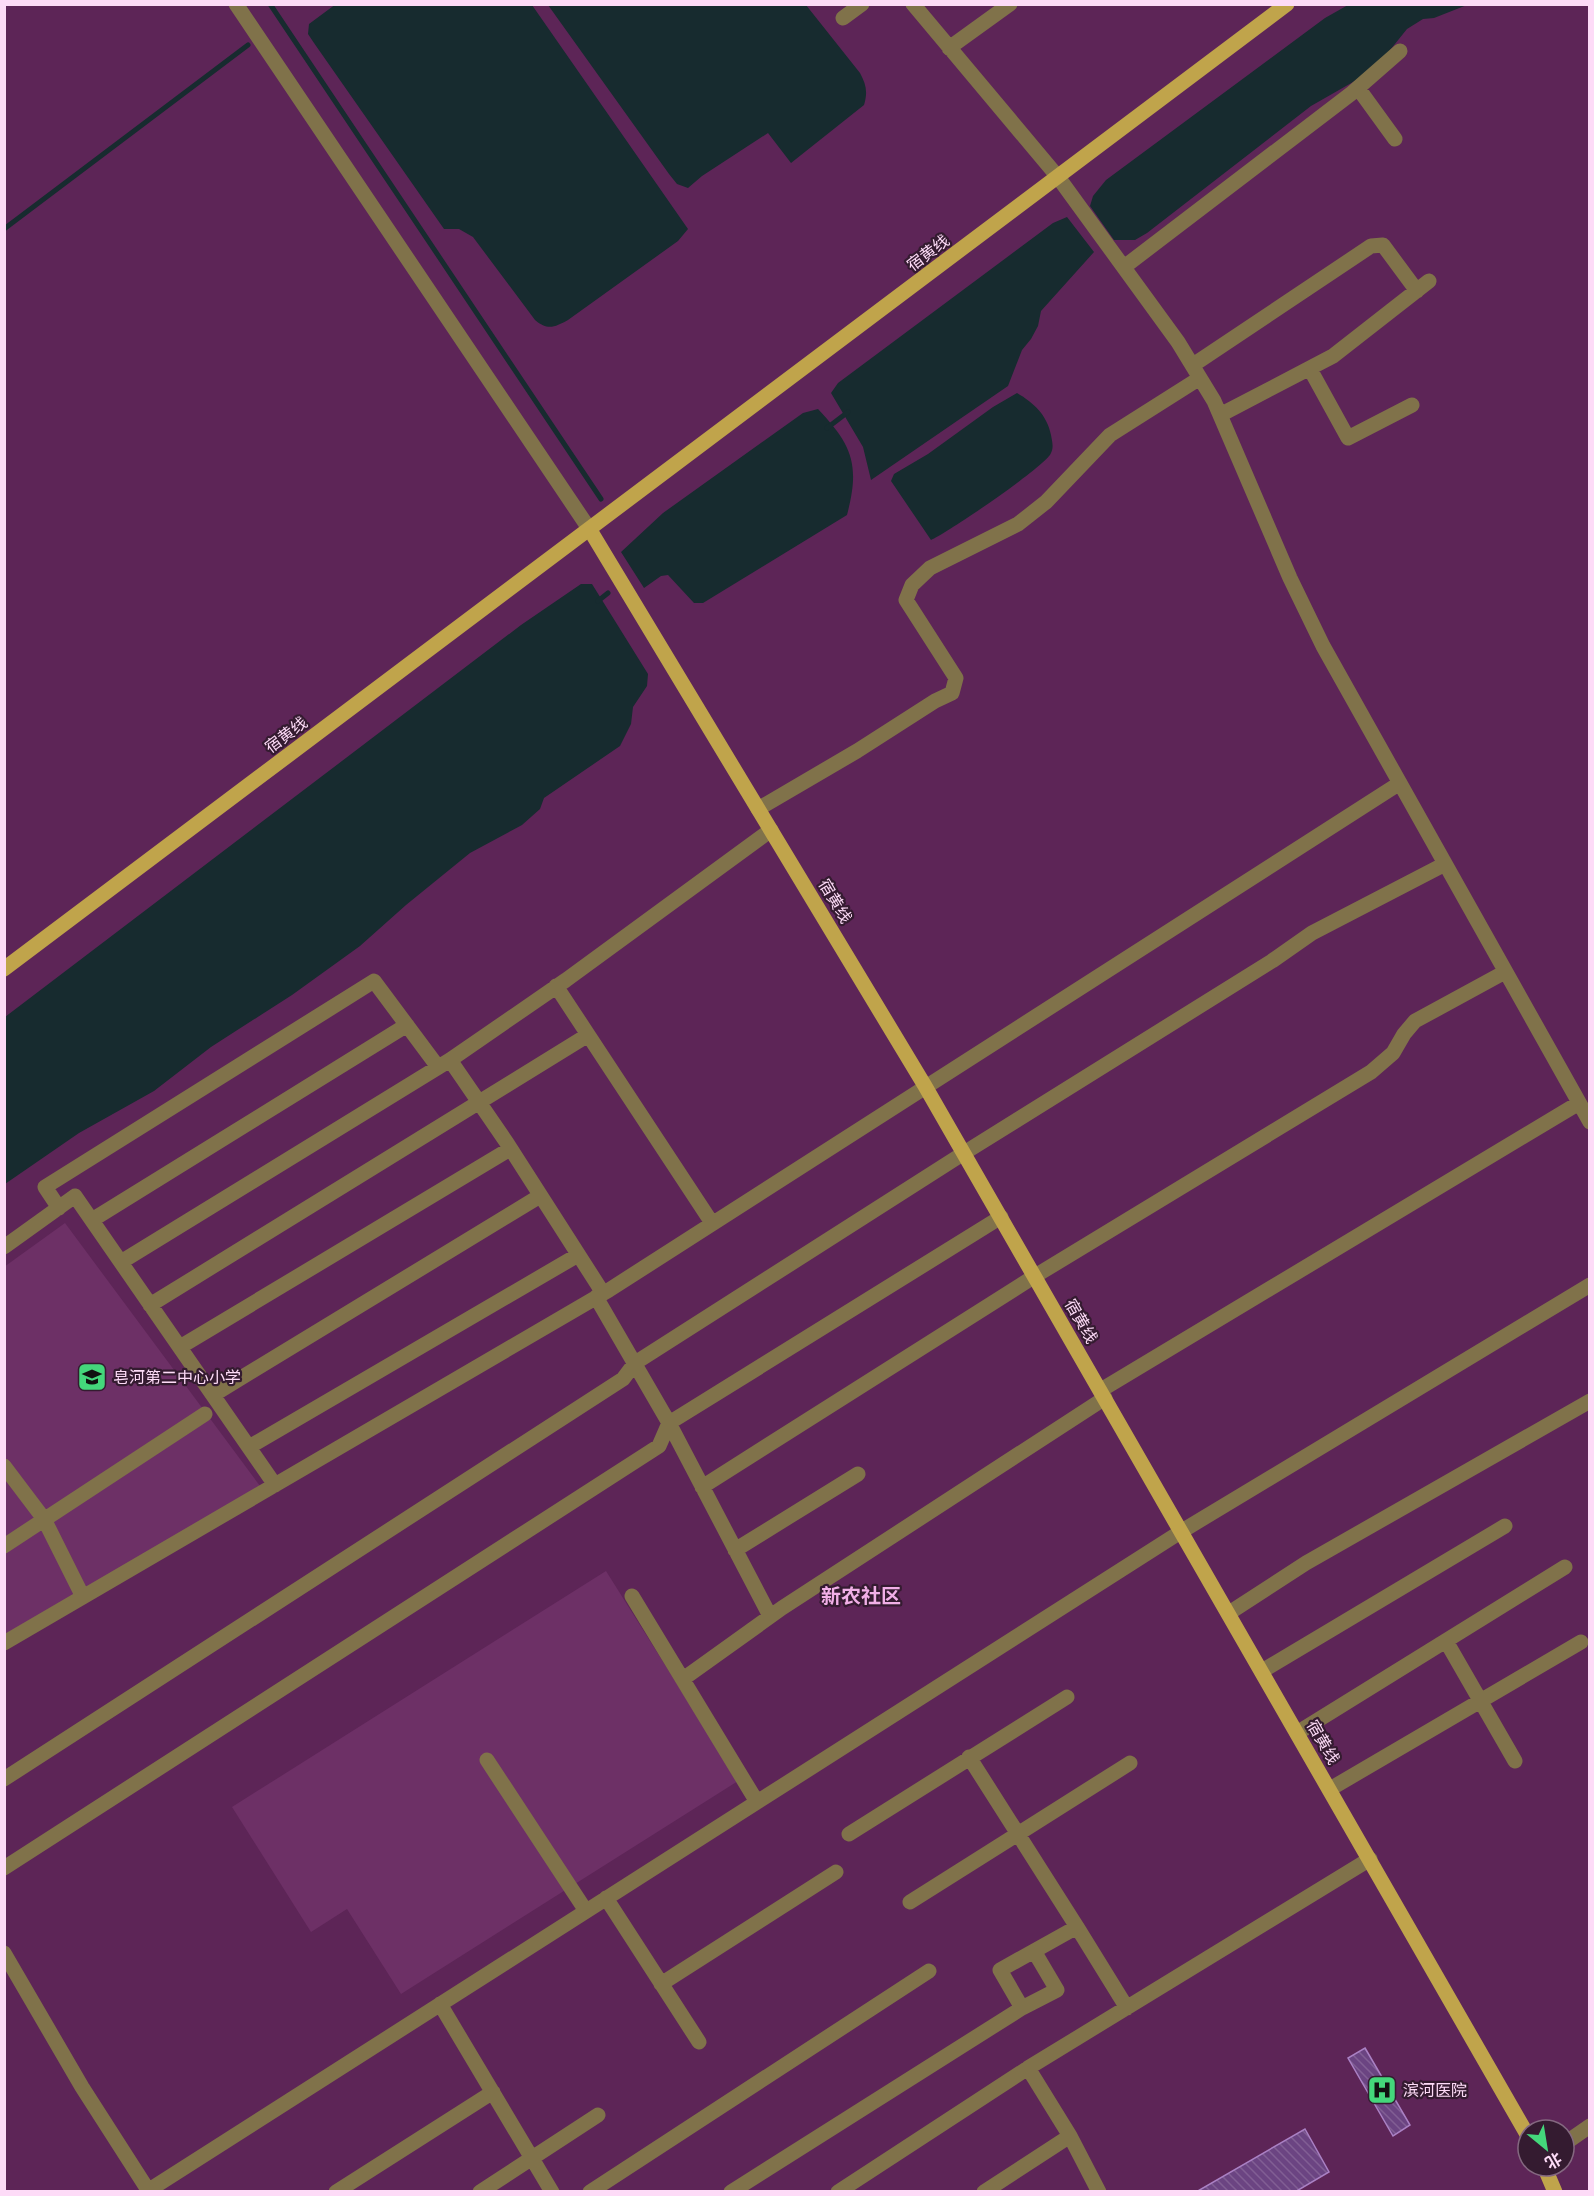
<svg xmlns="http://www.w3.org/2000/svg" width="1594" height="2196" viewBox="0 0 1594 2196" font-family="Rubik,'Noto Sans SC',sans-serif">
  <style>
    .built { fill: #6d3066 }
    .water { fill: #172b2f }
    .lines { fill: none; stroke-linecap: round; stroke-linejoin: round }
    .stream { stroke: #172b2f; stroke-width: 5 }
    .building { fill: url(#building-back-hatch); stroke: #aa81c4; stroke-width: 1.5 }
    .minor { stroke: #80724a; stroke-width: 15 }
    .major { stroke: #c0a44b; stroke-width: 15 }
    .labels { text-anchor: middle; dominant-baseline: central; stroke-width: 4.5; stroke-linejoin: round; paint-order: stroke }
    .street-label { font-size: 16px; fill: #fddbf7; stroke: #341b30 }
    .poi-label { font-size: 16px; fill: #fddbf7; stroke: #341b30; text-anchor: start }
    .quarter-label { font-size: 20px; font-weight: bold; fill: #f1afe7; stroke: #341b30 }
  </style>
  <defs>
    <pattern id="building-back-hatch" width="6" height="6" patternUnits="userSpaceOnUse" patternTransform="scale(1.5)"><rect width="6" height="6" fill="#6b4482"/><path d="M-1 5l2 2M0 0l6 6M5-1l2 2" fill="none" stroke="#815e94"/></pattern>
  </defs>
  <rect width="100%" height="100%" fill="#5d2557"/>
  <path class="built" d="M65,1223l195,263 -256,149v-368z
    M606,1571l132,210 -337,213 -54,-85 -36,23 -79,-125z"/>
  <path class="water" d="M336,4l196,1 156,224 -10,12 -110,79c-13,7 -20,11 -33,0l-62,-83 -14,-8h-15l-130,-186 -6,-9 1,-10z
    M548,5h258l54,68c6,11 8,19 4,32l-73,58 -23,-30 -66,43 -14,12 -11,-4 -8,-10z
    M1348,5h119l-33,13 -11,1 -16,10 -33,41 -63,36 -164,127 -12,7h-21l-24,-34 3,-10 13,-16 219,-162z
    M1067,217l27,35 -53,59 -3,15 -7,13 -9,11 -14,36 -137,94 -8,-33 -32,-54 7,-10 215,-160z
    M1017,393c17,10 30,22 34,42 1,6 3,12 0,18 -5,13 -104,80 -120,87l-40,-59 3,-7 34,-20 65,-47z
    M818,409c35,37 42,56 29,106l-144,88h-9l-26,-28 -7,1 -17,12 -23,-36 42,-39 140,-100z
    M581,584h11l56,90 -1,12 -14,21 -2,17 -11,22 -76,52 -4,11 -18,16 -52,28 -64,52 -46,41 -68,49 -81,52 -57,44 -75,42 -74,51v-167l516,-392z"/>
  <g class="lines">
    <path class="stream" d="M270,4l331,495
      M4,229l244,-184
      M827,428l21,-16
      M598,601l10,-8"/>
  </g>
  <path class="building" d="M1365,2048l45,77 -17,11 -45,-78z
    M1305,2129l24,43 -34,20h-99z"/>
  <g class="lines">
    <path class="minor" d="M236,4l354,526
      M913,4l145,173 120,165 36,59 76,177 33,68 267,476
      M843,18l19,-14
      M949,48l61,-44
      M1358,88l37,51
      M1124,267l228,-174 48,-42
      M1193,365l178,-119 12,-1 34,46
      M1310,369l38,69 64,-33
      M1220,415l113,-59 96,-75
      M758,809l99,-58 78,-50 17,-8 4,-15 -50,-78 6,-15 18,-17 88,-44 28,-22 64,-67 90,-57
      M556,986l156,237
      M450,1060l57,83 96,150
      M59,1208l-14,-21 329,-206 64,86
      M92,1220l315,-195
      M4,1247l71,-51 200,289
      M121,1262l329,-202 116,-80 205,-150
      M596,1297l73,126 101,193
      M150,1305l438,-270
      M180,1347l330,-198
      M1101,1390l478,-287
      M213,1395l327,-199
      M249,1447l329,-192
      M4,1466l40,53 39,78
      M702,1487l333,-211 336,-204 22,-19 11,-19 11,-13 90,-49
      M4,1546l201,-132
      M735,1550l123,-76
      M632,1596l125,206
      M1229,1613l77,-50 284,-162
      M1446,1641l69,120
      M4,1643l605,-353 791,-507
      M1262,1671l243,-145
      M683,1679l99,-71 323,-210
      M1297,1733l268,-166
      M969,1757l108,170
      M487,1760l99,151
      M4,1779l619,-400 12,-16 329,-210 308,-192 40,-28 133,-69
      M1330,1789l251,-147
      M849,1834l218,-137
      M4,1868l655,-422 10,-23 332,-206
      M606,1898l93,144
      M910,1902l220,-139
      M4,1953l78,134 66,103
      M661,1984l175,-112
      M440,2004l112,188
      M1022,2008l-22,-38 77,-43 50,81
      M1028,2068l42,68 29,56
      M1564,2144l26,-18
      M146,2192l1036,-661 408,-246
      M336,2192l157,-100
      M480,2192l118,-77
      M590,2192l339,-221
      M731,2192l291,-184 35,-18 -23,-39
      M838,2192l190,-124 342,-209
      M984,2192l86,-56"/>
    <path class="major" d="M590,530l335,556 603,1050
      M4,969l1283,-965
      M1544,2166l11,26"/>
  </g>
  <defs>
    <g id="school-square" transform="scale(1.5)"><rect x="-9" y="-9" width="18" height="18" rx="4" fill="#44d77b" stroke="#341b30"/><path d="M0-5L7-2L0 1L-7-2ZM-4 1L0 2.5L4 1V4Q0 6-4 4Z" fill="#111"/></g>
    <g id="hospital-square" transform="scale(1.5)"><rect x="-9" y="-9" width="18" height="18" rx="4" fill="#44d77b" stroke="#341b30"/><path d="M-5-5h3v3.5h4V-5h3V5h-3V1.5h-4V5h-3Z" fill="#111"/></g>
  </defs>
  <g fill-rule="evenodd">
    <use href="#school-square" x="92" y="1377"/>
    <use href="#hospital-square" x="1382" y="2090"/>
  </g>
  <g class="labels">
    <g class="street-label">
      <text transform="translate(928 253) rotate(-37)">宿黄线</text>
      <text transform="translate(286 735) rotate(-37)">宿黄线</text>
      <text transform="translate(835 901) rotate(59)">宿黄线</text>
      <text transform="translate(1081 1321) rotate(60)">宿黄线</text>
      <text transform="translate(1323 1742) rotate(60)">宿黄线</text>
    </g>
    <g class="poi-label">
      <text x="113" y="1377">皂河第二中心小学</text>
      <text x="1403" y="2090">滨河医院</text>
    </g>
    <g class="quarter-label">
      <text x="861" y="1596">新农社区</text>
    </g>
  </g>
  <rect width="1594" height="2196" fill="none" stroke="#fddbf7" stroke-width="12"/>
  <g transform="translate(1546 2148) rotate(150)"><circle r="28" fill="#341b30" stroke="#846880" stroke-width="1.5"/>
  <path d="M0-4.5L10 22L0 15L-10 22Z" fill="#44d77b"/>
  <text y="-9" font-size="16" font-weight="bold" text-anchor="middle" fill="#fddbf7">北</text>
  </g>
</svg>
